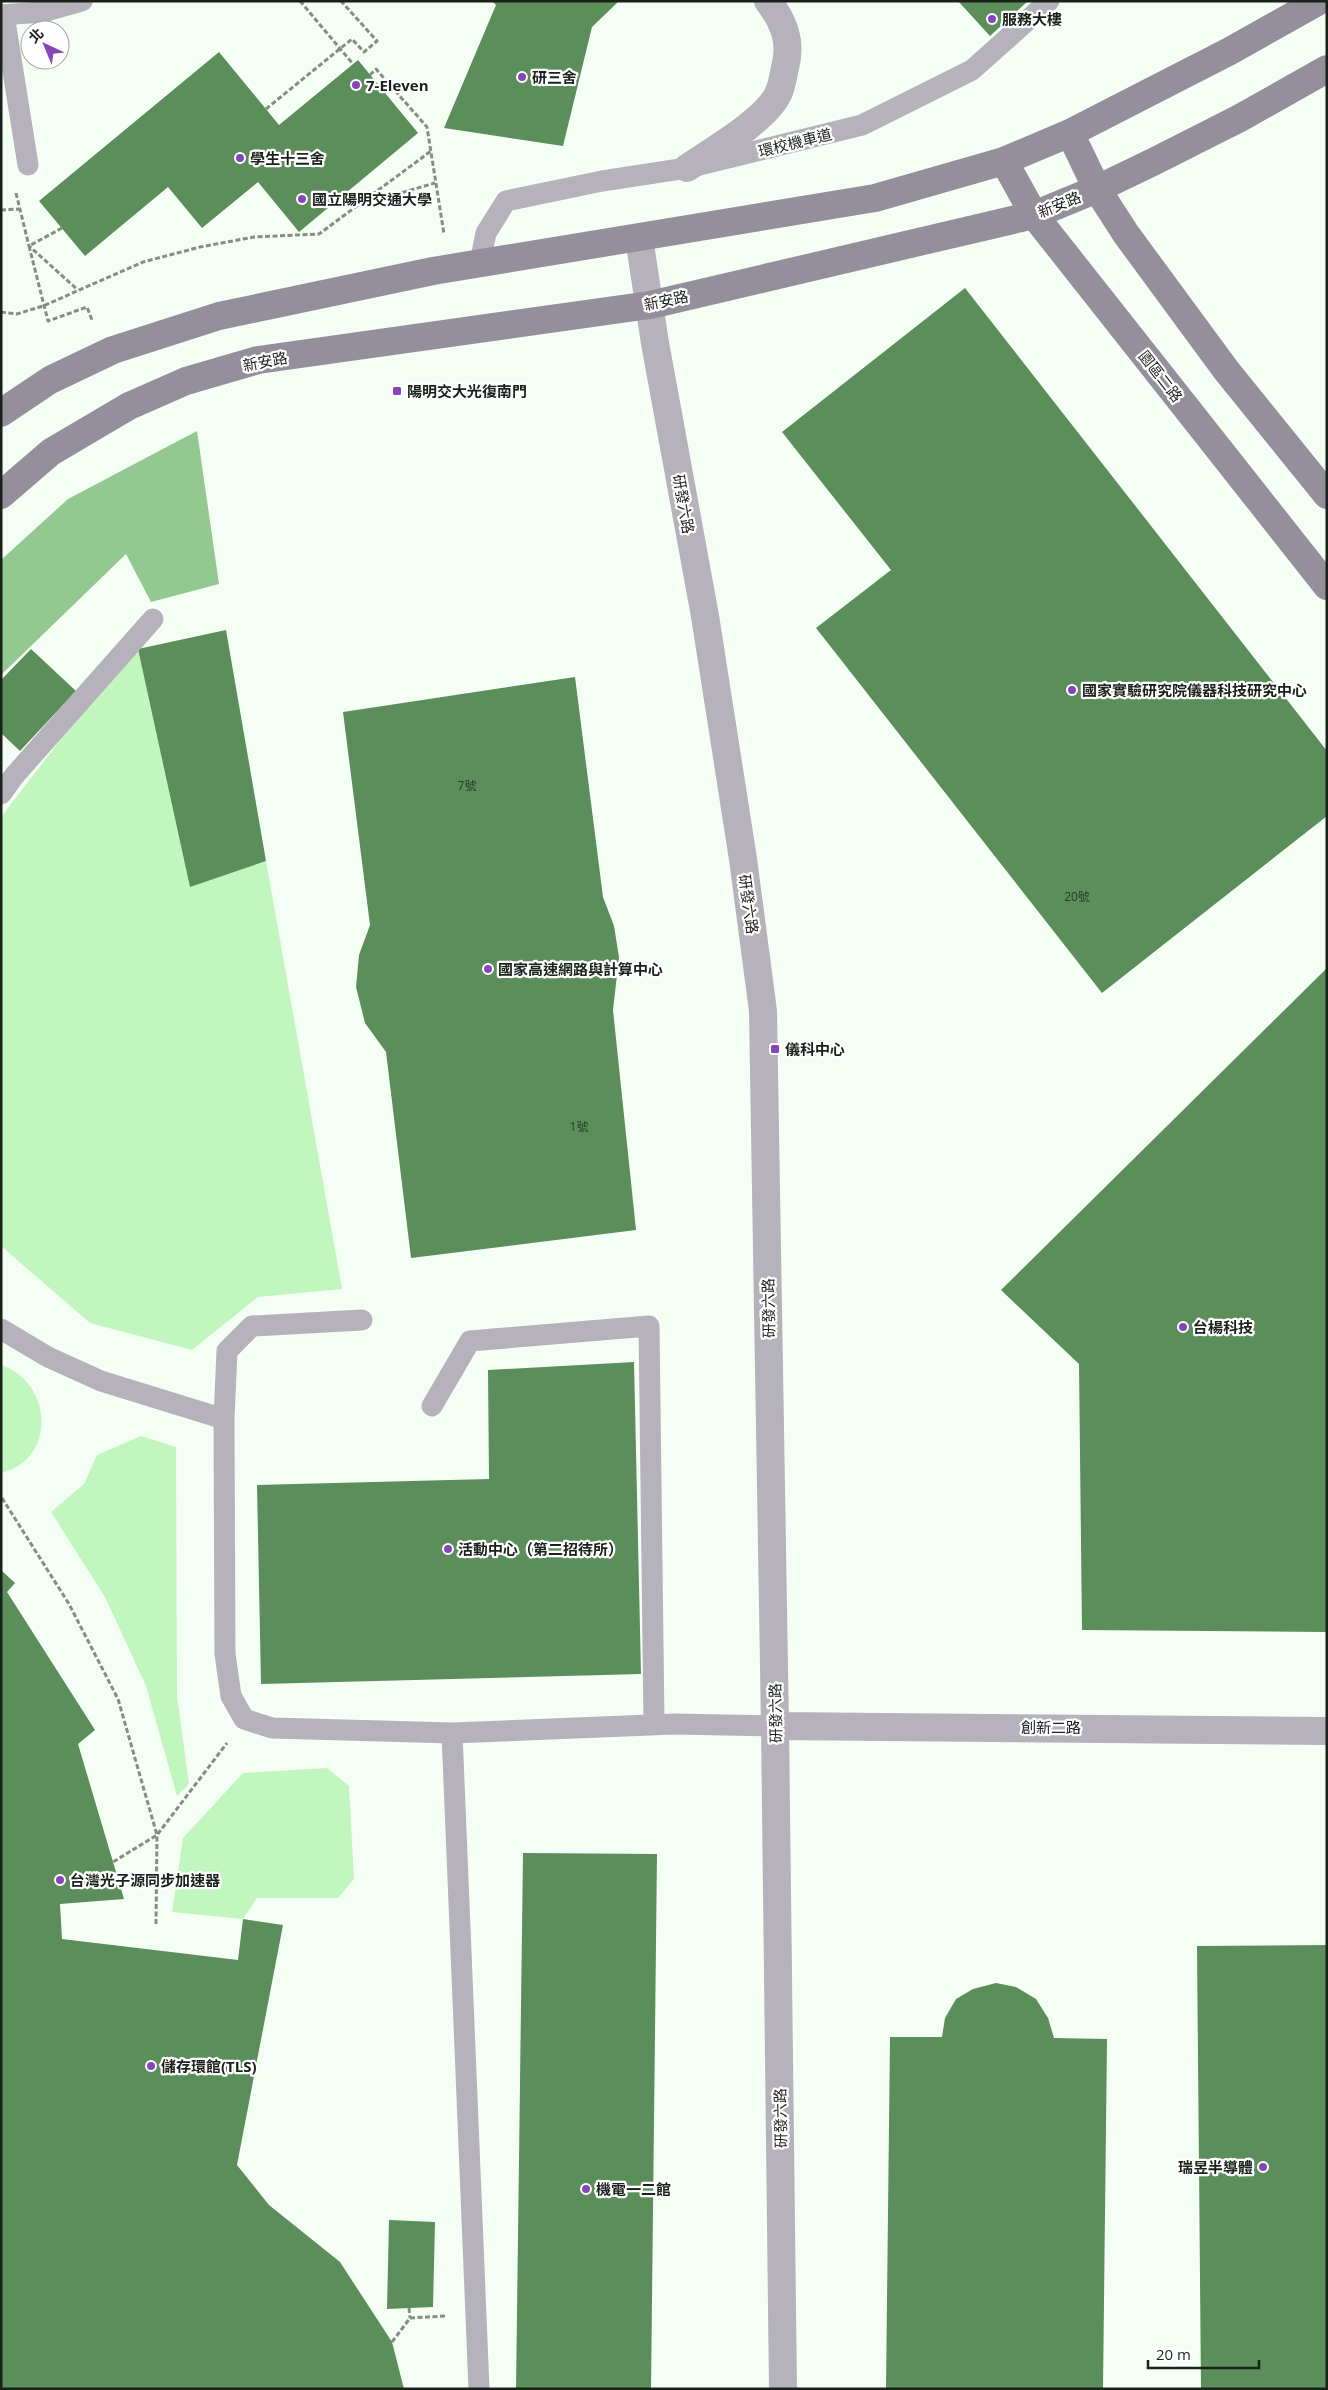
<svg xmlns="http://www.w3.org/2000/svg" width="1328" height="2390" viewBox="0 0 1328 2390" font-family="'Open Sans','Noto Sans TC',sans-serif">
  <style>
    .green { fill: #c1f6bf }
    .forest { fill: #93c891 }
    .building { fill: #5b8e5a }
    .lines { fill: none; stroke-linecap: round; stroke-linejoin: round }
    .path { stroke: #868d85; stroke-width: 3; stroke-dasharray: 5 2.5; stroke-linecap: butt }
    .lane { stroke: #b6b2bb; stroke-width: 21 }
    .street { stroke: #b6b2bb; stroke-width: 28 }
    .secondary { stroke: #958f9b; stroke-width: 28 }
    .poi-dot { fill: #8645b9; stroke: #fff; stroke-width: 2 }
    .labels { text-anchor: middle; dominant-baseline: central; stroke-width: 4.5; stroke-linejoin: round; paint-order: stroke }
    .number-label { font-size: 12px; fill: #2a3c2a }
    .poi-label { font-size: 15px; font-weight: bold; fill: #1a201a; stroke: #fff; text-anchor: start }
    .street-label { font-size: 15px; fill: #1a201a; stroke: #fff }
  </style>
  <rect width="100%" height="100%" fill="#f5fef4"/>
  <path class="green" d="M138,649l53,237 75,-25 76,428 -84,8 -66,53 -102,-27 -89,-77v-429l77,-100z
    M1,1365c52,17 56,95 0,108z
    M141,1436l35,11 1,249 12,88 -12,12 -31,-110 -41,-89 -54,-85 33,-28 13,-29z
    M327,1768l22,18 5,93 -16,19h-81l-14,21 -71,-7 11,-74 60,-65z"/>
  <path class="forest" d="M197,431l22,153 -68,18 -25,-48 -125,121v-115l67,-61z"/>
  <path class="building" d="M492,1h127l-27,26 -29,119 -119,-18 52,-123z
    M958,1h70l-38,35z
    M219,52l60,73 79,-65 60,73 -119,99 -41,-50 -56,46 -34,-41 -83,69 -46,-55z
    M965,288l362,463v65l-225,177 -286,-365 75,-58 -109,-138z
    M226,630l40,231 -76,26 -52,-238z
    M31,649l45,42 -56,60 -19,-18v-53z
    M575,677l28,220 11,29 5,31 -6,53 23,220 -225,28 -25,-206 -21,-29 -9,-36 3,-32 11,-30 -27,-213z
    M1327,968v664l-245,-2 -3,-266 -78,-74z
    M634,1362l7,312 -380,10 -4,-199 232,-6 -1,-109z
    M1,1570l14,13 -8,9 88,138 -17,14 46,155 -64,5 2,35 176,21 5,-41 40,6 -46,240 32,40 71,57 52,80 12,47h-403z
    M523,1853l134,1 -6,535h-135z
    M1327,1945v444h-126l-4,-443z
    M996,1983l20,4 20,12 12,19 6,20 53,1 -4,350h-217l4,-352h52l3,-19 11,-19 17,-10z
    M389,2220l46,2 -2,85 -46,2z"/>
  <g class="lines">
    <path class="path" d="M300,1l53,63
      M370,75l6,-6 51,58 17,107
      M266,109l86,-70 12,13 13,-11 -36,-40
      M16,193l13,53 49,44
      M359,205l76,-22
      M1,210l18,-1
      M62,228l-33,18 19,75 39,-14 5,13
      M1,312l16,2 26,-8 100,-44 57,-15 54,-10 65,-3 112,-83
      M2,1498l67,106 49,95 39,136 -44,27
      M156,1924l1,-89 70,-92
      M409,2308l1,10
      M392,2342l18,-24 35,-2"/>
    <path class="lane" d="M1,15l42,-3 39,-11
      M4,15l24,150
      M480,263l6,-30 20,-32 96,-20 85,-13 175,-43 110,-55 77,-69
      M1,794l13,-18 139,-157
      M1,1329l47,28 53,24 123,38 1,235 6,42 13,23 28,9 180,5 222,-9 101,2
      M432,1406l38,-65 179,-15 5,399
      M224,1419l3,-68 25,-25 110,-6
      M452,1733l27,656"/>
    <path class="street" d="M687,168c25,-17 79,-48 91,-74 4,-8 5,-18 7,-26 7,-27 -1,-46 -17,-67
      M639,238l16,105 50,273 38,243 20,152 12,715 8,663
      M775,1726l552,5"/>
    <path class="secondary" d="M1070,133l27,56 29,45 100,136 101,125
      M1004,161l30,54 293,371
      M1,413l49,-33 63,-30 106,-34 214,-45 442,-73 129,-37 66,-28 160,-82 89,-50
      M1,495l50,-43 78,-46 57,-25 72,-21 392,-55 384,-90 63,-26 58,-28 85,-43 87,-49"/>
  </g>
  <g class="poi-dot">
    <circle cx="992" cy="19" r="5"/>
    <circle cx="522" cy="77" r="5"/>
    <circle cx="356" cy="85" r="5"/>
    <circle cx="240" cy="158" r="5"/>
    <circle cx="302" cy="199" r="5"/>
    <rect x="392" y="386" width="10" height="10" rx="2.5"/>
    <circle cx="1072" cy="690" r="5"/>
    <circle cx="488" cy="969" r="5"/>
    <rect x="770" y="1044" width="10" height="10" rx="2.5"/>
    <circle cx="1183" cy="1327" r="5"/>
    <circle cx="448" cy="1549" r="5"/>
    <circle cx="60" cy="1880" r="5"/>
    <circle cx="151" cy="2066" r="5"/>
    <circle cx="1263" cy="2167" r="5"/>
    <circle cx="586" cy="2189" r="5"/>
  </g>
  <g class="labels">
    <g class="number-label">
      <text x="467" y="785">7號</text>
      <text x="1077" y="896">20號</text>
      <text x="579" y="1126">1號</text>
    </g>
    <g class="poi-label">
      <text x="1002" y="19">服務大樓</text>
      <text x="532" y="77">研三舍</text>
      <text x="366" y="85">7-Eleven</text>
      <text x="250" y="158">學生十三舍</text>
      <text x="312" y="199">國立陽明交通大學</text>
      <text x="407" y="391">陽明交大光復南門</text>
      <text x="1082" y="690">國家實驗研究院儀器科技研究中心</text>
      <text x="498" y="969">國家高速網路與計算中心</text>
      <text x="785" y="1049">儀科中心</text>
      <text x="1193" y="1327">台楊科技</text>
      <text x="458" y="1549">活動中心（第二招待所）</text>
      <text x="70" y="1880">台灣光子源同步加速器</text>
      <text x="161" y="2066">儲存環館(TLS)</text>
      <text x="1253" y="2167" text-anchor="end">瑞昱半導體</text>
      <text x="596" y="2189">機電一二館</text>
    </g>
    <g class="street-label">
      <text transform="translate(795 142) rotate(-14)">環校機車道</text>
      <text transform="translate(1059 204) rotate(-22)">新安路</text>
      <text transform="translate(666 300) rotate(-12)">新安路</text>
      <text transform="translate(265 361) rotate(-11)">新安路</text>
      <text transform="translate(1161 376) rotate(52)">園區二路</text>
      <text transform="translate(684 504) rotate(80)">研發六路</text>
      <text transform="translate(749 904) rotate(82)">研發六路</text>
      <text transform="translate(768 1308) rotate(-91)">研發六路</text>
      <text transform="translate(775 1713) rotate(-91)">研發六路</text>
      <text x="1051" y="1727">創新二路</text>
      <text transform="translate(780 2118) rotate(-91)">研發六路</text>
    </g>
  </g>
  <rect width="1328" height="2390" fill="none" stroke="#1a201a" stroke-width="5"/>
  <g transform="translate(45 45) rotate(316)"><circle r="24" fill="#ffffff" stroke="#a3a6a3"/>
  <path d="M0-4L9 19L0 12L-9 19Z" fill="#8645b9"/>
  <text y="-8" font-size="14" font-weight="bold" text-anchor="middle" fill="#1a201a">北</text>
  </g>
  <path d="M1148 2360v8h111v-8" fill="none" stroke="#1a201a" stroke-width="2.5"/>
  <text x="1156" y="2360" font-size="15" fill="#1a201a" stroke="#ffffff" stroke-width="4" paint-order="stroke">20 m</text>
</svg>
